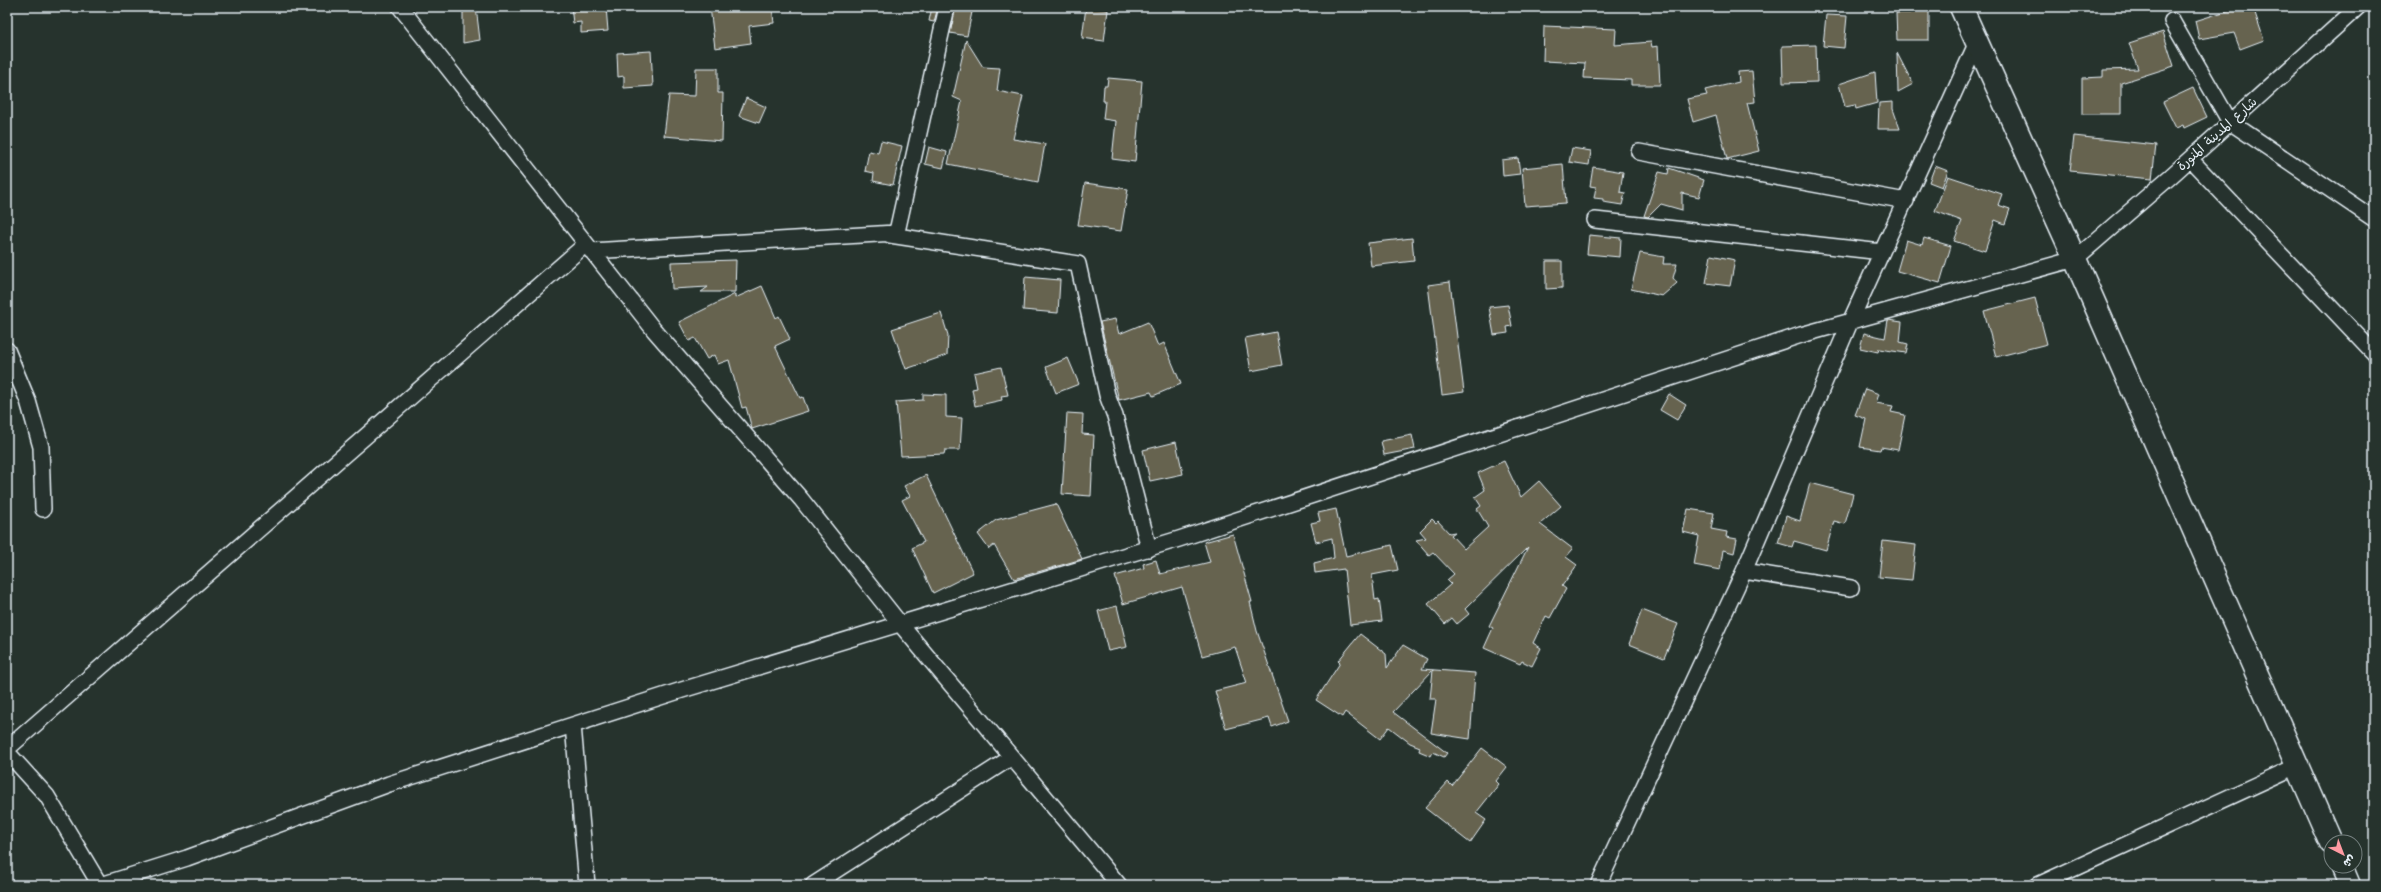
<svg xmlns="http://www.w3.org/2000/svg" width="2381" height="892" viewBox="0 0 2381 892" font-family="'Architects Daughter','Playpen Sans Arabic',sans-serif">
  <style>
    .building { fill: #666450; stroke: #e8f1f8 }
    .lines { fill: none; stroke-linecap: round; stroke-linejoin: round }
    .street-casing { stroke: #e8f1f8; stroke-width: 18 }
    .secondary-casing { stroke: #e8f1f8; stroke-width: 25 }
    .street { stroke: #26332d; stroke-width: 15 }
    .secondary { stroke: #26332d; stroke-width: 22 }
    .labels { text-anchor: middle; dominant-baseline: central; stroke-width: 4; stroke-linejoin: round; paint-order: stroke }
    .street-label { font-size: 13px; fill: #e8f1f8; stroke: #26332d }
  </style>
  <rect width="100%" height="100%" fill="#26332d"/>
  <filter id="ink" filterUnits="userSpaceOnUse"><feTurbulence type="fractalNoise" baseFrequency=".025" numOctaves="2"/><feDisplacementMap in="SourceGraphic" scale="8" xChannelSelector="R" yChannelSelector="G"/><feConvolveMatrix kernelMatrix="1 2 1 2 8 2 1 2 1" color-interpolation-filters="sRGB"/></filter>
  <g filter="url(#ink)">
    <path class="building" d="M463,7h13l4,33 -17,3z
      M571,7h35l2,24 -27,2v-11l-8,1z
      M710,7h62l2,16 -25,3 2,17 -36,5z
      M932,7h6l-4,15 -5,-1z
      M956,7l16,5 -5,24 -17,-3z
      M1086,7l22,3 -4,31 -22,-3z
      M1910,7h19v33h-32l-1,-27h14z
      M2239,7h14l11,33 -24,9 -6,-16 -35,6 -4,-18z
      M1826,15l21,1 -3,32 -21,-2z
      M1544,26l72,3 -1,16 36,-3 1,5 6,-1 2,39h-29v-5l-47,-2 1,-15 -42,-2z
      M2163,32l11,34 -53,17v31h-39v-36l21,-1v-7l35,-1 -9,-26z
      M966,40l17,27 17,1 -3,23 26,5 -10,43 32,5 -7,38 -90,-18 14,-63 -9,-4z
      M1816,45l1,37 -34,1 -1,-37z
      M651,51l2,35 -29,2v-12l-6,1 -1,-24z
      M1897,53l16,31 -15,8z
      M696,68h22v25h5l-1,48 -58,-5 5,-41 26,1z
      M1752,71l3,31 -8,1 12,48 -32,8 -11,-44 -23,7 -6,-23 20,-4 -2,-5 34,-8 -1,-10z
      M1875,72l2,31 -21,6 -1,-4 -10,2 -6,-23z
      M1108,78l34,3 -7,81 -23,-3 4,-38 -13,-2 2,-18h-2l1,-15h3z
      M2193,88l14,29 -23,11 -1,-3 -7,3 -13,-26z
      M746,98l20,9 -7,16 -20,-7z
      M1893,102v7l7,20h-22l1,-26z
      M2074,136l82,9 -4,34 -82,-8z
      M881,141l21,5 -9,39 -20,-4 1,-8 -9,-2 4,-20 9,2z
      M929,147l18,5 -4,16 -18,-4z
      M1572,148l19,3 -2,14 -20,-3z
      M1518,158l2,16 -17,2 -1,-16z
      M1563,164l3,39 -41,3 -3,-38z
      M1935,166l13,5 -6,16 -13,-5z
      M1593,167l30,5 -3,20 5,1 -3,12 -19,-3v-3l-9,-1 2,-11 -6,-1z
      M1669,168l35,12 -5,17 -17,-4v17l-21,-6 -13,13 -4,-1 15,-44 9,2z
      M1948,176l54,18 -4,11 12,4 -5,15 -10,-4 -10,31 -31,-10 8,-20 -27,-10z
      M1085,183l43,6 -7,42 -43,-6z
      M1589,235l32,3 -1,19 -33,-3z
      M1412,238l2,23 -43,5 -3,-23z
      M1924,238l27,8 -11,37 -43,-12 9,-31 16,5z
      M1640,253l24,4 -1,7h14l-4,14 4,5 -15,13 -31,-7z
      M1711,255l24,5 -5,26 -24,-3z
      M736,260l-1,32h-34l7,-5 -36,2 -1,-27z
      M1546,261h16v27l-16,1z
      M1025,277l35,3 -2,33 -35,-3z
      M1450,282l14,110 -22,3 -14,-110z
      M762,286l14,32 3,-2 11,23 -15,7 25,52 3,-1 5,14 -56,18 -6,-22 -4,1 -13,-48 -11,4 -4,-9 -7,4 -12,-21 -6,3 -10,-19 56,-28v4z
      M2035,298l12,46 -51,13 -12,-46z
      M1508,305l4,21 -5,1 1,6 -14,2 -5,-28z
      M941,313l7,22 -1,20 -41,14 -14,-40z
      M1115,319l4,15 29,-12 10,24 6,-3 17,41 -28,12 -2,-4 -32,8 -19,-78z
      M1888,320l14,2 -2,20 8,2 -2,9 -27,-4 -1,3 -18,-4 4,-15 21,5z
      M1276,332l6,33 -31,6 -6,-33z
      M1068,358l11,26 -23,9 -10,-26z
      M1001,367l7,28 -7,1 1,4 -27,6 -3,-17 5,-1 -3,-15z
      M1865,389l14,5 -3,9 17,3 -2,6 14,3 -7,35 -17,-3 -1,3 -20,-3 6,-28 -11,-4z
      M923,394l23,1v22l16,1 -2,32h-15l-1,4 -43,2 -5,-54 27,-2z
      M1669,394l17,11 -9,15 -17,-10z
      M1067,413l16,1 -1,20 12,1 -3,61 -29,-2z
      M1412,435l3,14 -31,6 -3,-14z
      M1176,442l7,32 -33,7 -7,-31z
      M1504,461l17,36 18,-16 22,25 -21,18 33,25 -7,8 11,8 -15,21 4,3 -16,29 -4,-2 -13,27 8,5 -9,18 -10,-5 -2,3 -36,-16 9,-20 -4,-2 39,-79 -63,62 4,5 -12,10 -5,-6 -7,6 -17,-20 23,-20 -4,-4 7,-6 -21,-22 -4,3 -13,-15 10,-2 -6,-7 12,-12 4,4 2,-2 11,12 6,-1 -4,3 13,14 24,-22 -11,-18 4,-3 -6,-9 10,-7 -7,-17z
      M926,475l47,98 -40,20 -21,-45 12,-6 -22,-42 8,-4 -6,-10z
      M1810,483l43,11 -8,30 -11,-3 -8,29 -32,-9 -2,6 -14,-4 8,-27 14,5z
      M1056,504l26,55 -68,20 -20,-34 -5,4 -11,-15 18,-14z
      M1336,509l10,47 46,-11 6,25 -26,5 3,25 4,-1 3,22 -32,4 -6,-56 -29,4 -1,-10 20,-5 -2,-20 -16,4 -5,-19 9,-2 -2,-8z
      M1688,509l26,4 -3,16 16,3 -1,5 11,2 -3,14 -11,-3 -3,20 -26,-5 5,-29 -16,-4z
      M1233,534l19,68h-2l7,29 31,90 -16,6 -3,-9 -43,11 -11,-38 32,-8 -12,-36 -33,9 -20,-69 -59,17 -8,-28 29,-8 -1,-4 13,-4 4,14 50,-12 -6,-20z
      M1883,541l33,4 -4,35 -33,-3z
      M1117,606l10,41 -19,4 -10,-40z
      M1642,610l36,14 -14,34 -35,-14z
      M1360,634l26,20 1,14 16,-23 24,14 -5,10 53,4 -5,66 -39,-6 5,-34h-6l3,-29 -40,42 54,41 -3,4 -11,-5 -2,4 -12,-5 1,-4 -10,-4 -21,-16 -9,12 -35,-27 -3,5 -26,-17 24,-37 -2,-2z
      M1482,748l25,19 -11,14 3,3 -23,29 10,7 -16,23 -45,-35 23,-26 4,4z"/>
    <g class="lines">
      <g class="street-casing">
        <path id="street" d="M400,7l254,323 147,169 100,126 218,260
          M2172,21l58,101 144,97
          M1639,152l267,49
          M2190,159l184,194
          M1595,220l287,32
          M890,235l188,29 29,131 8,21 34,133
          M591,251l304,-18 3,-6 49,-220
          M7,350l21,51 13,46 2,62
          M1744,571l107,17
          M573,725l14,160
          M7,749l579,-505
          M7,752l40,44 53,89
          M101,885l86,-27 202,-74 293,-94 497,-151 622,-204 274,-76 96,-83 187,-169
          M813,885l199,-128
          M1598,885l146,-314 107,-251 126,-278
          M2038,885l259,-119"/>
      </g>
      <g class="secondary-casing">
        <path id="secondary" d="M1961,7l114,252 256,584
          M2341,866l8,19"/>
      </g>
      <use href="#street" class="street"/>
      <use href="#secondary" class="secondary"/>
    </g>
  </g>
  <g class="labels">
    <g class="street-label">
      <text transform="translate(2217 134) rotate(-42)">شارع المدينة المنورة</text>
    </g>
  </g>
  <rect width="2381" height="892" fill="none" stroke="#26332d" stroke-width="24"/>
  <rect x="12" y="12" width="2357" height="868" fill="none" stroke="#e8f1f8" stroke-width="1.5" filter="url(#ink)"/>
  <g transform="translate(2343 854) rotate(138)"><circle r="19" fill="#26332d" stroke="#747f7e"/>
  <path d="M0-3L7 15L0 10L-7 15Z" fill="#ff9aa2"/>
  <text y="-6" font-size="11" font-weight="bold" text-anchor="middle" fill="#e8f1f8">ش</text>
  </g>
</svg>
